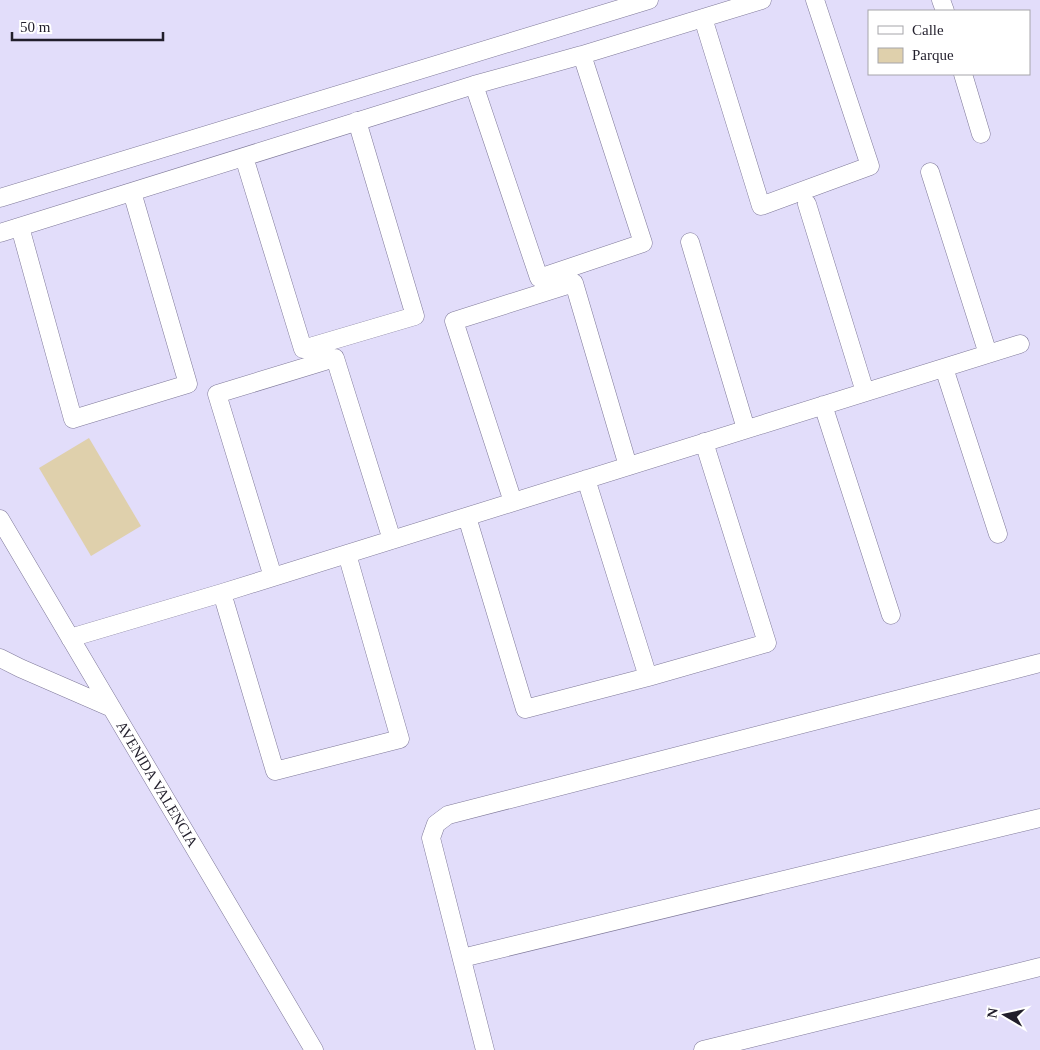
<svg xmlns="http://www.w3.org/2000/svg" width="1040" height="1050" viewBox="0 0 1040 1050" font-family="'Times New Roman',serif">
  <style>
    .green { fill: #dfd0ac }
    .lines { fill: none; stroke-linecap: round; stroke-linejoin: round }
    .street-casing { stroke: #7f7999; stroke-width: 19 }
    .street { stroke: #fff; stroke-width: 18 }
    .labels { text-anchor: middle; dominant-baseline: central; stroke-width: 4; stroke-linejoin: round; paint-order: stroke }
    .street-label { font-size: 15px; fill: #211e2b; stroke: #fff }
  </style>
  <rect width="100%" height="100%" fill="#e2ddfa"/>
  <path class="green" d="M89,438l52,88 -50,30 -52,-88z"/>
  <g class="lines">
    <g class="street-casing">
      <path id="street" d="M941,0l4,11
        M703,18l58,188 109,-40 -55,-166
        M963,74l18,60
        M474,85l65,193 104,-35 -61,-188
        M244,157l59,192 112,-33 -58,-195
        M930,172l58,182
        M0,198l649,-198
        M807,204l58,188
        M20,227l53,192 115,-35 -56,-192
        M0,233l474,-148 108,-30 180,-55
        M690,242l56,187
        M944,368l54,166
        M823,405l68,210
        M586,479l62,198
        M513,502l-59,-181 120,-38 54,183
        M467,517l58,192 123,-32 119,-34 -63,-201
        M0,519l314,531
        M273,577l-56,-183 118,-36 57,182
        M222,593l53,178 125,-32 -53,-185
        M70,638l152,-45 798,-249
        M0,658l20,10 92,40
        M462,958l578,-140
        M485,1050l-54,-212 5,-14 12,-9 592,-152
        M703,1050l337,-83"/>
    </g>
    <use href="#street" class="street"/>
  </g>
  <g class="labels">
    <g class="street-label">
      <text transform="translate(157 784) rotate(59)">AVENIDA VALENCIA</text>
    </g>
  </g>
  <rect x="868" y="10" width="162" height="65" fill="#ffffff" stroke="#a6a5aa"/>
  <rect x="878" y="26" width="25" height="8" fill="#ffffff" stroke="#a6a5aa"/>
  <text x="912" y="35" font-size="15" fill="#211e2b">Calle</text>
  <rect x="878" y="48" width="25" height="15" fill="#dfd0ac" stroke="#a6a5aa"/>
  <text x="912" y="60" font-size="15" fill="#211e2b">Parque</text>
  <g transform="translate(1005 1015) rotate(279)" stroke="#ffffff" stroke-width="4" paint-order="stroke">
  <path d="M0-4L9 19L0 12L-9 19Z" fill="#211e2b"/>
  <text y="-8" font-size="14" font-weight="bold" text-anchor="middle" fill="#211e2b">N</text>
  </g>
  <path d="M12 32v8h151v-8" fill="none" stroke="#211e2b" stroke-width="2.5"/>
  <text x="20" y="32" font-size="15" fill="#211e2b" stroke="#ffffff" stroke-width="4" paint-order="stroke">50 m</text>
</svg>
